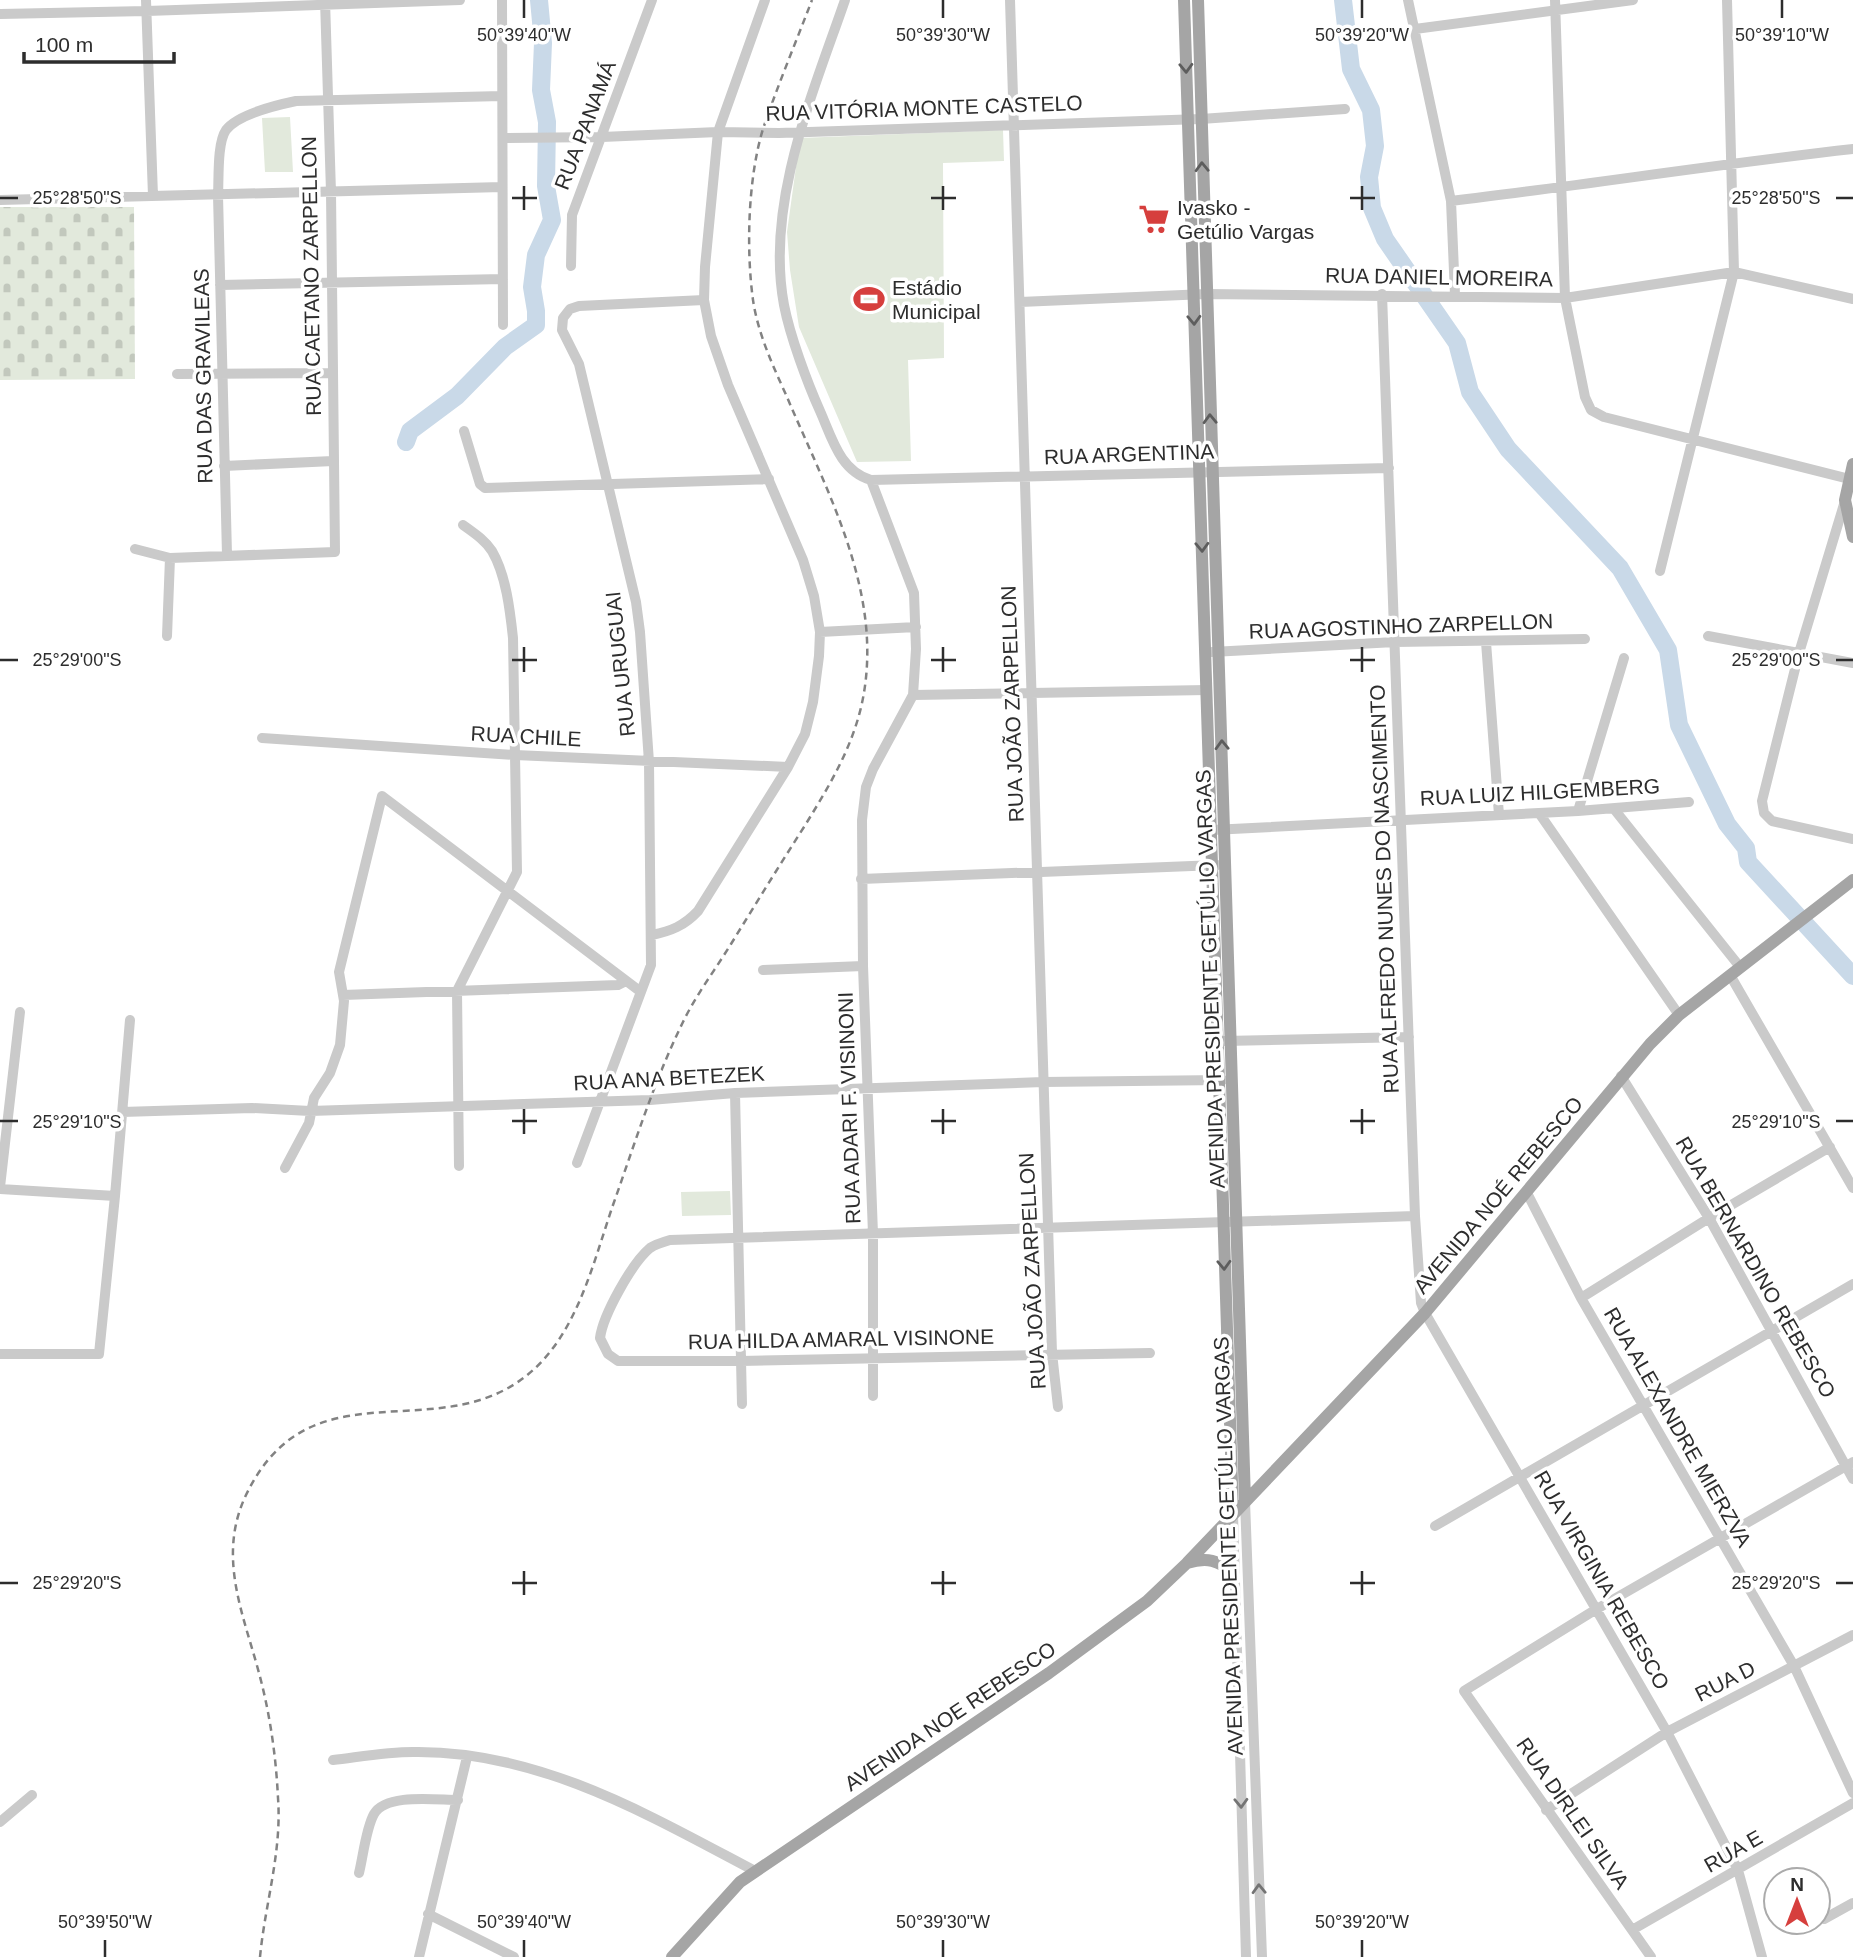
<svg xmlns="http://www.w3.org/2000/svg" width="1853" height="1957" viewBox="0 0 1853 1957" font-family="Arial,sans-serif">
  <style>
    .grass { fill: #e2e9dc }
    .cemetery { fill: url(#cemetery-stones) }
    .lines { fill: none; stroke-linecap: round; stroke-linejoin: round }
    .river { stroke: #c9d9e8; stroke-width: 18 }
    .minor { stroke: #cacaca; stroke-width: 10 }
    .major { stroke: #a5a5a5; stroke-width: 12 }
    .rail { stroke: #828282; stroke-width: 2.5; stroke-dasharray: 7 5; stroke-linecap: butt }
    .oneway { stroke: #5d5d5d }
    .oneway2 { stroke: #747474 }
    .ticks { fill: none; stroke: #2d2d2d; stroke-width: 2.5 }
    .labels { text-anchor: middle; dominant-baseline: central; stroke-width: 7; stroke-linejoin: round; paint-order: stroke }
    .street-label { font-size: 21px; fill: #2d2d2d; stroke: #fff }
    .poi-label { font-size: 21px; fill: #2d2d2d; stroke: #fff; text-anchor: start }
    .ticks-label { font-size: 18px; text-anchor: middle; fill: #2d2d2d; stroke: #fff; stroke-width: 7; stroke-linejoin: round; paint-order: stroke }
  </style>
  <defs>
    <pattern id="cemetery-stones" width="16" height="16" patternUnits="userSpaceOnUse" patternTransform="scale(1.75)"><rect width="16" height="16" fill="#e2e9dc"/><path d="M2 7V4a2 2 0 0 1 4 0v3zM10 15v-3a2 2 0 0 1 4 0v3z" fill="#c2c8bd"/></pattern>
  </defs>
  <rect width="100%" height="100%" fill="#fff"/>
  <path class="grass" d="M290,117l3,55h-28l-3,-54z
    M1003,130l1,31 -61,2 1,195 -36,2 3,101 -54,1 -58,-135 -9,-57 -3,-38 13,-94z
    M730,1191l1,24 -49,1 -1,-24z"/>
  <path class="cemetery" d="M0,207h134l1,172 -135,1z"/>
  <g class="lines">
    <path class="river" d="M1343,0l8,69 20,41 4,36 -6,31 3,31 13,31 72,104 13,49 38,57 112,119 48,82 11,75 48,99 19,24 2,14 105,114
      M406,442l4,-11 47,-35 48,-49 31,-22v-14l-4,-24 4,-32 16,-35 -6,-34 1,-64 -6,-32 2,-47 -4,-43"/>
    <path class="minor" d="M146,0l7,196
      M502,0l1,325
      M845,0c-32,93 -80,204 -61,305 6,31 23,77 36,106 12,27 20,60 51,69l43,113 2,56 -3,46 -40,74 -7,18 -4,33 1,146 10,268v162
      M1010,0l42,1353 6,54
      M1408,0l43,201 4,94
      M1555,0l10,298 20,99 6,13 13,7 249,63
      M0,14l147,-3 313,-11
      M1415,29l218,-29
      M504,138l98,-1 116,-5 61,1 422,-14 144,-10
      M0,200l502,-13
      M1451,201c134,-16 268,-37 402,-52
      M571,266l1,-51 80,-215
      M220,285l283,-6
      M1382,294l33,922 6,87 4,10 242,419 71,138 24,87
      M1020,302l186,-8 359,4 169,-26 119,27
      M177,374l155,-1
      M464,431l16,53 5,4 284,-9
      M224,466l109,-5
      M871,480l518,-12
      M1845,501l-46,152 -37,148 2,12 8,8 81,18
      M135,549l35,9 165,-6 -4,-360 -6,-192
      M227,555l-9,-360c1,-17 -1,-52 8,-65 12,-16 51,-25 70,-29l206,-5
      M1660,571l74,-299 -7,-272
      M820,632l96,-5
      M167,636l3,-78
      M1708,636l145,27
      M1486,642l13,173
      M1212,652l183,-10 190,-3
      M913,695l294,-5
      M262,738l253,17 273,12
      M1614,809l126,158
      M1578,811l46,-153
      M1539,813l140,202
      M1212,830l366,-19 111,-9
      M861,879l356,-14
      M652,935c19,-4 32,-9 46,-24l90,-144 17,-33 8,-32 6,-46 1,-24 -6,-36 -11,-36 -75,-175 -17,-49 -7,-36 1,-33 13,-135 47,-132
      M763,970l100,-4
      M1730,975l123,213
      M343,995l275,-10 8,-4
      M1224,1041l185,-4
      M1621,1076l88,142 144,261
      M735,1093l7,311
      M122,1112l130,-4 58,3 340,-11 85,-7 308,-11 180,-2
      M577,1163l74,-198 -2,-203 -9,-130 -4,-30 -57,-238 -17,-34 1,-12 7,-9 9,-3 125,-6
      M459,1166l-2,-175 60,-119 -4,-234c-3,-28 -7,-63 -21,-87 -7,-11 -18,-18 -29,-26
      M285,1168l24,-45 5,-25 16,-25 10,-28 4,-44 -5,-29 43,-176 259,196
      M0,1187l20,-175
      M0,1189l115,7
      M1527,1193l54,105 213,368 59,127
      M1581,1298l128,-80 121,-71
      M1150,1353l-409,8h-123l-10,-7 -8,-16c3,-23 32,-75 50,-90 6,-4 13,-6 20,-8l745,-24
      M0,1354h99l16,-158 15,-176
      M1245,1501l17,456
      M1233,1514l13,443
      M1435,1526l418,-242
      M333,1760c26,-3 53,-8 80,-8 125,-2 234,62 342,119
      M1546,1810l121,-78 186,-97
      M0,1822l32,-27
      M359,1873c4,-16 7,-45 15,-59 12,-21 62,-14 84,-14
      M428,1914l86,43
      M1824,1919l29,-16
      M1632,1930l221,-127
      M419,1957l48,-200
      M1651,1957l-187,-266 131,-81 258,-148"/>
    <path class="major" d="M1184,0l49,1514
      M1198,0l47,1501
      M1853,464l-8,36 8,37
      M1187,1563c20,-6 31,-3 47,10
      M672,1957l68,-75 309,-209 98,-72 40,-38 238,-250 225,-269 29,-29 174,-135"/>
    <path class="rail" d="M260,1957c5,-53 22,-105 18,-159 -2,-42 -8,-84 -19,-125 -16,-60 -42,-117 -13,-178 64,-133 189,-47 280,-119 51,-40 67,-113 87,-171 22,-62 41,-124 70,-183 13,-27 32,-52 48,-78 24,-39 48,-78 73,-117 24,-39 48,-78 58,-124 23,-108 -34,-209 -75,-306 -14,-31 -29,-63 -34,-97 -7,-51 -5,-122 10,-171 14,-42 33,-87 49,-129"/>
  </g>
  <defs><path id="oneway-chevron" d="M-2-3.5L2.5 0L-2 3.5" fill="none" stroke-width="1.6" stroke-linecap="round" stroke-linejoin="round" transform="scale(1.75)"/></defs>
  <g class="oneway">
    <use href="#oneway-chevron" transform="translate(1186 68) rotate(88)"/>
    <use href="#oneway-chevron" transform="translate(1202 167) rotate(-92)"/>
    <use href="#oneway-chevron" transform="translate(1194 320) rotate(88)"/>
    <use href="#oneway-chevron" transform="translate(1210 419) rotate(-92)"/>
    <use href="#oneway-chevron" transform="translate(1202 547) rotate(88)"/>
    <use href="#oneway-chevron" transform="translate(1222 745) rotate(-92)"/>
    <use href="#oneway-chevron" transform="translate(1224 1265) rotate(88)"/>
  </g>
  <g class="oneway2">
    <use href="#oneway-chevron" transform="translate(1241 1803) rotate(88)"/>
    <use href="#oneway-chevron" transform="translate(1259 1889) rotate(-92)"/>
  </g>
  <path class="ticks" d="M524,0v18M943,0v18M1362,0v18M1782,0v18M524,186v24M943,186v24M1362,186v24M0,198h18M512,198h25M931,198h25M1350,198h25M1836,198h17M524,647v25M943,647v25M1362,647v25M0,660h18M512,660h25M931,660h25M1350,660h25M1836,660h17M524,1109v25M943,1109v25M1362,1109v25M0,1121h18M512,1121h25M931,1121h25M1350,1121h25M1836,1121h17M524,1571v24M943,1571v24M1362,1571v24M0,1583h18M512,1583h25M931,1583h25M1350,1583h25M1836,1583h17M105,1940v17M524,1940v17M943,1940v17M1362,1940v17"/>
  <defs>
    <g id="supermarket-bare" transform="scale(2.415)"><path d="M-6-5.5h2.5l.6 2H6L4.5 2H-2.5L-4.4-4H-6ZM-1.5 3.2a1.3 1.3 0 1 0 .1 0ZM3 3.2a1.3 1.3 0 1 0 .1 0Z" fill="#d63f3d" stroke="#fff" stroke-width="2.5" paint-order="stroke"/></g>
    <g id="stadium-bare" transform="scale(2.415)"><path d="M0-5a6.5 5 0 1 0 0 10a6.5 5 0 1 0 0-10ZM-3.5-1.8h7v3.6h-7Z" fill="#d63f3d" stroke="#fff" stroke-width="2.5" paint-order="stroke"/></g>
  </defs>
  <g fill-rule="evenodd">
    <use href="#supermarket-bare" x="1154" y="219"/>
    <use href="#stadium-bare" x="869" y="299"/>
  </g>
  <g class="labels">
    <g class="street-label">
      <text transform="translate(924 108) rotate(-2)">RUA VITÓRIA MONTE CASTELO</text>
      <text transform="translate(585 125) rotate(-69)">RUA PANAMÁ</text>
      <text transform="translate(311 276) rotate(-91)">RUA CAETANO ZARPELLON</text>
      <text transform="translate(1439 277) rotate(1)">RUA DANIEL MOREIRA</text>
      <text transform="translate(203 376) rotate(-91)">RUA DAS GRAVILEAS</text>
      <text transform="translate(1129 454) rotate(-2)">RUA ARGENTINA</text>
      <text transform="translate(1401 626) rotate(-2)">RUA AGOSTINHO ZARPELLON</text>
      <text transform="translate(620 664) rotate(-96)">RUA URUGUAI</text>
      <text transform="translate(1012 704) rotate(-92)">RUA JOÃO ZARPELLON</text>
      <text transform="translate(526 736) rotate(3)">RUA CHILE</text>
      <text transform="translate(1540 792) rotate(-3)">RUA LUIZ HILGEMBERG</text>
      <text transform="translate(1384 889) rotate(-92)">RUA ALFREDO NUNES DO NASCIMENTO</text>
      <text transform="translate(1210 979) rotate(-92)">AVENIDA PRESIDENTE GETÚLIO VARGAS</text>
      <text transform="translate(669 1078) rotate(-3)">RUA ANA BETEZEK</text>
      <text transform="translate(849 1108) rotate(-92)">RUA ADARI F. VISINONI</text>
      <text transform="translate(1498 1195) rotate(-50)">AVENIDA NOÉ REBESCO</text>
      <text transform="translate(1756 1267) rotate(60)">RUA BERNARDINO REBESCO</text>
      <text transform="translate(1032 1271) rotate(-93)">RUA JOÃO ZARPELLON</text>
      <text transform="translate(841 1339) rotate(-1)">RUA HILDA AMARAL VISINONE</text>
      <text transform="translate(1678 1427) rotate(60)">RUA ALEXANDRE MIERZVA</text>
      <text transform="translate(1228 1546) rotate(-92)">AVENIDA PRESIDENTE GETÚLIO VARGAS</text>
      <text transform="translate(1602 1580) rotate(60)">RUA VIRGINIA REBESCO</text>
      <text transform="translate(1725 1681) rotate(-27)">RUA D</text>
      <text transform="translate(950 1716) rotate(-34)">AVENIDA NOE REBESCO</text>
      <text transform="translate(1573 1813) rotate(55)">RUA DIRLEI SILVA</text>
      <text transform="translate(1733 1851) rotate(-30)">RUA E</text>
    </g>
    <g class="poi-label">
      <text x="1177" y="207">Ivasko -<tspan x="1177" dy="24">Getúlio Vargas</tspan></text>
      <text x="892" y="287">Estádio<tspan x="892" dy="24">Municipal</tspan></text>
    </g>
  </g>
  <g class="ticks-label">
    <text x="524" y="41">50°39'40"W</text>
    <text x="943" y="41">50°39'30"W</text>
    <text x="1362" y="41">50°39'20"W</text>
    <text x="1782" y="41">50°39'10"W</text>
    <text x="77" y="204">25°28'50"S</text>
    <text x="1776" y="204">25°28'50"S</text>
    <text x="77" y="666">25°29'00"S</text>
    <text x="1776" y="666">25°29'00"S</text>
    <text x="77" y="1128">25°29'10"S</text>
    <text x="1776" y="1128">25°29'10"S</text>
    <text x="77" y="1589">25°29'20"S</text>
    <text x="1776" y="1589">25°29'20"S</text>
    <text x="105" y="1928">50°39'50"W</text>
    <text x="524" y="1928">50°39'40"W</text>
    <text x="943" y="1928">50°39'30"W</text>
    <text x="1362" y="1928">50°39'20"W</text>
  </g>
  <g transform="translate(1797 1901)"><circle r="33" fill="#ffffff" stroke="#ababab" stroke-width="2"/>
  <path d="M0-5L12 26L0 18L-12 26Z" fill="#d63f3d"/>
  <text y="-10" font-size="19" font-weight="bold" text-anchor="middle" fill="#2d2d2d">N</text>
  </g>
  <path d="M24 52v10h150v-10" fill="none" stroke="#2d2d2d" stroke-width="3.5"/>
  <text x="35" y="52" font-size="21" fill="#2d2d2d" stroke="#ffffff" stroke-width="5" paint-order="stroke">100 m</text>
</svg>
